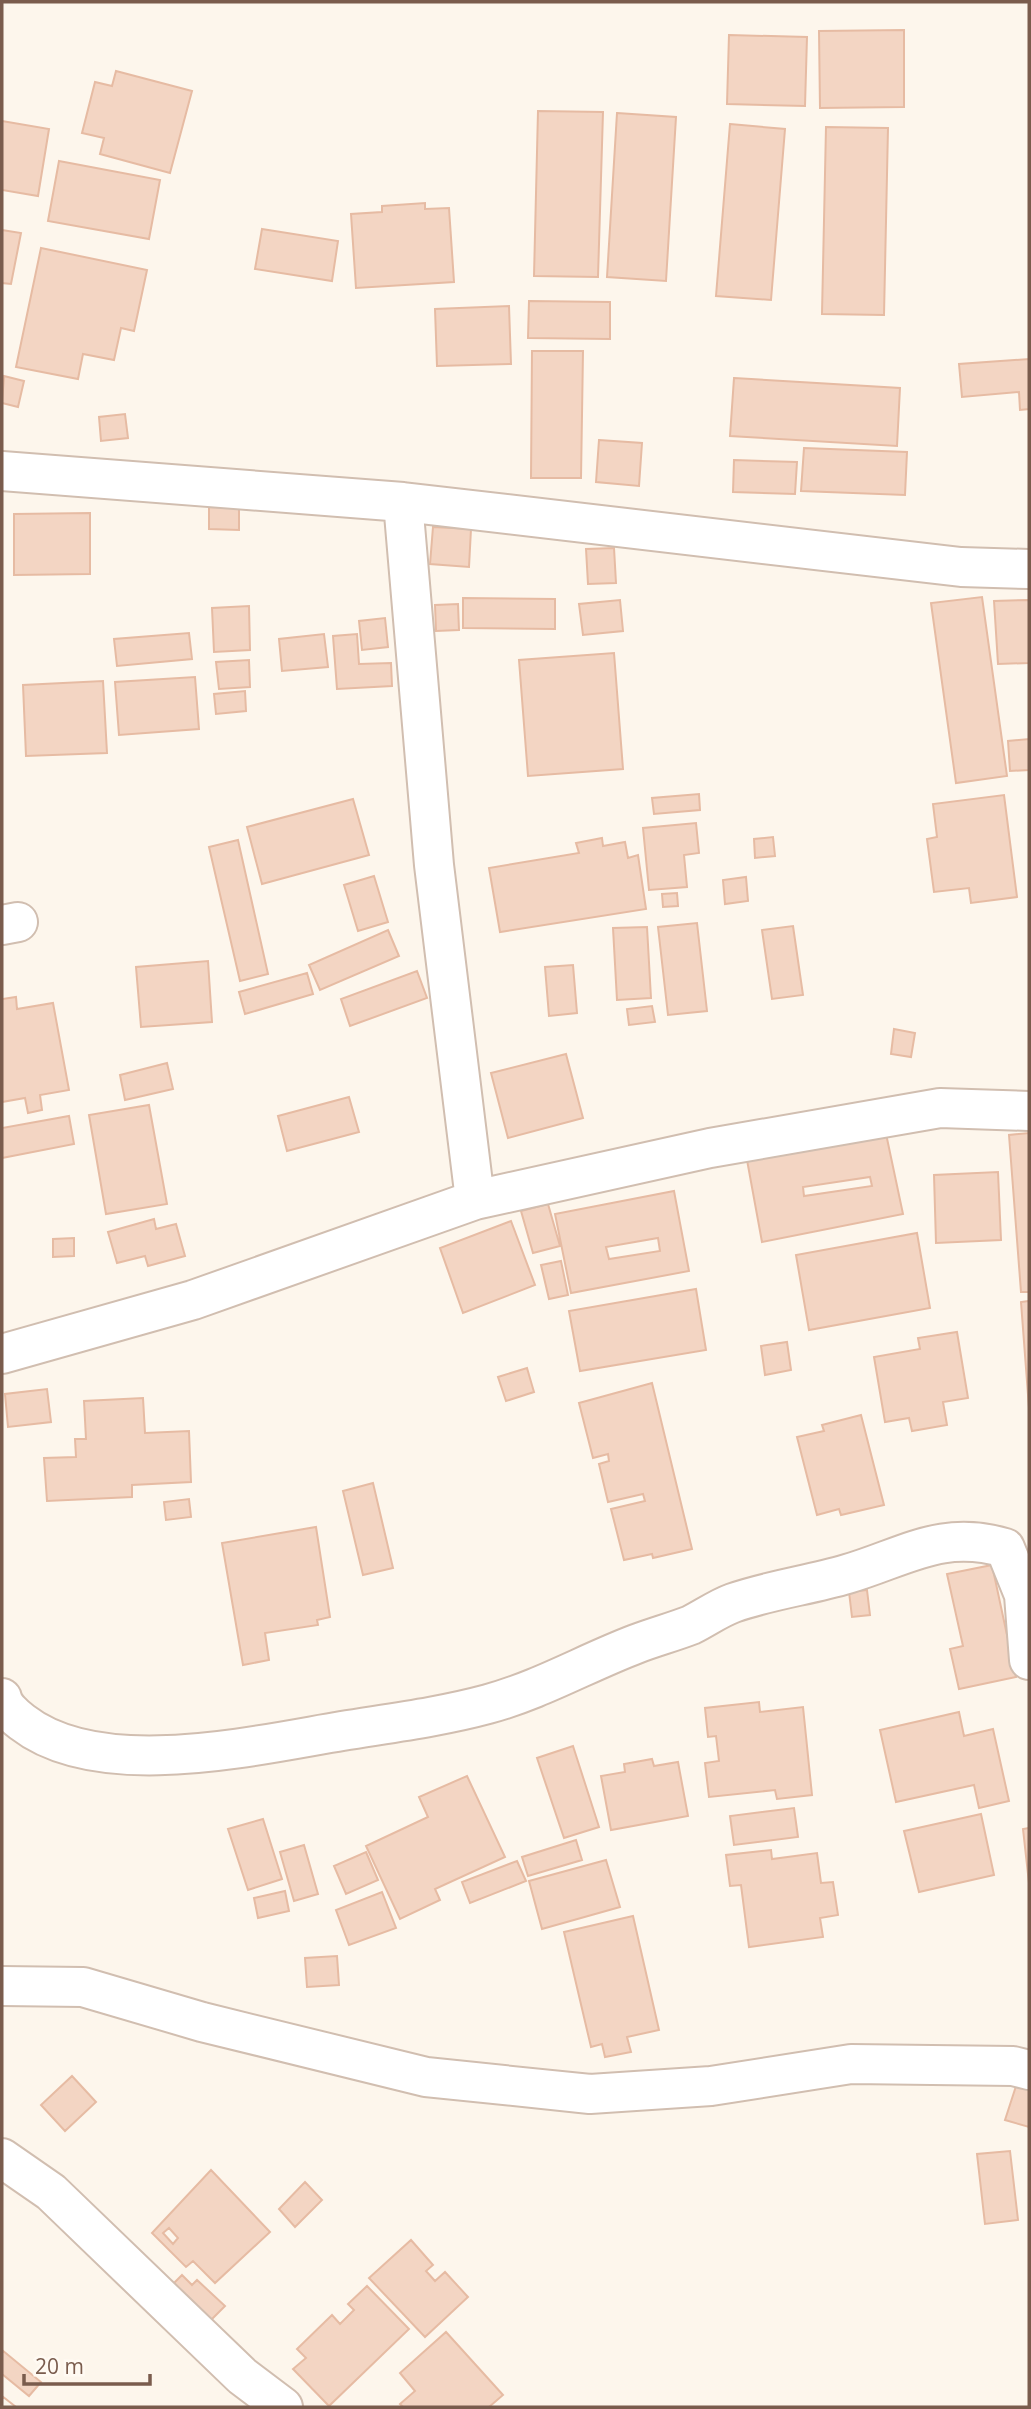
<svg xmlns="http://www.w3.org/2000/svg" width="1031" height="2409" viewBox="0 0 1031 2409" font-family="'Open Sans',sans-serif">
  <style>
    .building { fill: #f3d5c3; stroke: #e6bba3; stroke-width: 2; fill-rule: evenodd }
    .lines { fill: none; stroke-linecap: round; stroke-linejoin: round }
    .minor-casing { stroke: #d1beb0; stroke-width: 42 }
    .minor { stroke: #fff; stroke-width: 38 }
  </style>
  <rect width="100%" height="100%" fill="#fdf6ec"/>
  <path class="building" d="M904,30v77l-84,1 -1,-77z
    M729,35l78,2 -2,69 -78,-2z
    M116,71l76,20 -22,82 -70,-19 4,-16 -22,-5 13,-51 17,4z
    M538,111l65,1 -5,165 -64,-1z
    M617,113l59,4 -10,164 -59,-4z
    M2,121l47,8 -11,67 -36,-6z
    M730,124l55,5 -14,171 -55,-4z
    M826,127l62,1 -4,187 -62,-1z
    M59,161l101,19 -11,59 -101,-18z
    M425,203v6l24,-1 5,74 -98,6 -5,-74 31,-2v-6z
    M262,229l76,12 -6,40 -77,-12z
    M2,230l19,3 -10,51 -9,-1z
    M41,248l106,22 -13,61 -13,-3 -7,32 -31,-6 -5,25 -62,-12z
    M529,301l81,1v37l-82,-1z
    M509,306l2,58 -74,2 -2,-57z
    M532,351h51l-2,127h-50z
    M1029,359v50l-9,1 -1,-18 -57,5 -3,-33z
    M4,376l20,5 -6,26 -16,-4z
    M734,378l166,10 -3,58 -167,-10z
    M125,414l3,24 -27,3 -2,-24z
    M599,440l43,3 -3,43 -43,-4z
    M804,448l103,4 -2,43 -104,-4z
    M734,460l63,2 -2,32 -62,-2z
    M209,507l30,1v22l-30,-1z
    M90,513v61l-76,1v-61z
    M433,527l38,2 -2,38 -39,-3z
    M614,548l2,35 -28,1 -2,-35z
    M982,597l25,179 -51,7 -25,-180z
    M463,598l92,1v30l-92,-1z
    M620,600l3,31 -40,4 -4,-31z
    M1029,600v63l-31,1 -4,-63z
    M458,604l1,26 -23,1 -1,-26z
    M249,606l1,44 -36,2 -2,-44z
    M385,618l3,29 -26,3 -3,-29z
    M189,633l3,26 -75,7 -3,-27z
    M324,634l4,33 -46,4 -3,-32z
    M357,634l2,30 32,-1 1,23 -55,3 -4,-53z
    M614,653l9,116 -95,7 -9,-116z
    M249,660l1,27 -31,2 -3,-27z
    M195,677l4,52 -80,6 -4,-53z
    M103,681l4,72 -81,3 -3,-71z
    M245,691l1,20 -30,3 -2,-20z
    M1029,739v31l-19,1 -2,-30z
    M699,794l1,16 -46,4 -2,-16z
    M1004,795l13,102 -46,6 -2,-15 -35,4 -7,-53 10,-2 -4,-33z
    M353,799l16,56 -107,29 -15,-57z
    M696,823l3,30 -15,2 3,32 -38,3 -6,-62z
    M773,837l2,19 -20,2 -1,-19z
    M602,838l1,8 22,-4 3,16 10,-3 8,54 -146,23 -11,-64 90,-15 -3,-10z
    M238,840l30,134 -28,7 -31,-134z
    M374,876l14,46 -30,9 -14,-46z
    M746,877l2,24 -23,3 -2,-24z
    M677,893l1,13 -15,1 -1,-13z
    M697,923l10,88 -39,4 -10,-88z
    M793,926l10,69 -31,4 -10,-69z
    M647,927l4,71 -34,2 -4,-72z
    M388,930l11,26 -79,34 -11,-25z
    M208,961l4,61 -71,5 -5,-60z
    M573,965l4,48 -28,3 -4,-49z
    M417,971l10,27 -77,28 -9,-27z
    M307,973l6,21 -68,20 -6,-22z
    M16,997l1,12 36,-6 16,87 -29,5 2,15 -14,3 -3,-15 -23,4v-103z
    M652,1006l3,16 -26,3 -2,-16z
    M894,1029l21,4 -4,24 -20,-3z
    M566,1054l17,64 -75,20 -17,-65z
    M167,1063l6,26 -48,11 -5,-25z
    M349,1097l10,35 -72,19 -9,-35z
    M149,1105l18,99 -61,10 -17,-99z
    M69,1116l5,28 -72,14v-30z
    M885,1129l18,85 -141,28 -15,-82z
    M1029,1133v159h-8l-12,-157z
    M998,1172l3,68 -65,3 -2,-68z
    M870,1177l2,9 -68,10 -1,-9z
    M674,1191l15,80 -118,22 -16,-79zM658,1238l2,13 -51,8 -3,-12z
    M548,1204l12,42 -27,7 -12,-42z
    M154,1219l2,10 20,-5 9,32 -37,10 -3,-10 -28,7 -9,-31z
    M511,1221l24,64 -72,28 -23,-65z
    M917,1233l13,75 -121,22 -13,-75z
    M74,1238v18l-21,1v-18z
    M561,1261l7,34 -19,4 -8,-34z
    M696,1289l10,61 -126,21 -11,-60z
    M1029,1301v107l-8,-106z
    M957,1332l11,66 -25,4 4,23 -35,6 -3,-13 -24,4 -11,-65 46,-8 -2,-11z
    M787,1342l4,28 -26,5 -4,-29z
    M527,1368l7,24 -28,9 -8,-24z
    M652,1383l40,166 -39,9 -1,-4 -28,6 -13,-51 34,-8 -2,-7 -35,8 -9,-38 10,-3 -1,-7 -15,4 -14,-55z
    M47,1389l4,33 -43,5 -3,-33z
    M143,1398l2,35 44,-2 2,51 -59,3v12l-85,4 -3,-43 32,-1 -1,-18h11l-2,-38z
    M861,1415l23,90 -43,10 -2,-6 -22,6 -20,-78 27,-6 -2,-6z
    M373,1483l20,85 -30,7 -20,-84z
    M189,1499l2,18 -25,3 -2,-18z
    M316,1527l14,90 -13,3 1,5 -53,8 4,27 -26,5 -21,-122z
    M992,1565l24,112 -57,12 -9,-40 13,-3 -16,-72z
    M867,1590l3,25 -18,2 -3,-25z
    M759,1702l1,10 43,-5 9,88 -35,4 -2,-9 -66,7 -4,-34 14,-2 -3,-25 -8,1 -3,-29z
    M959,1712l5,24 29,-7 16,72 -30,7 -5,-23 -78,17 -16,-72z
    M573,1746l26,81 -35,11 -27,-80z
    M652,1759l2,7 24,-4 10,54 -77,14 -10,-54 24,-4 -1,-8z
    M467,1776l38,81 -70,32 5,11 -40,19 -34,-73 62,-29 -9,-20z
    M794,1808l4,29 -64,8 -4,-29z
    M981,1814l13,61 -75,17 -15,-61z
    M263,1819l19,60 -34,11 -20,-61z
    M1029,1828v55l-6,-54z
    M576,1840l6,20 -54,16 -6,-19z
    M304,1845l14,49 -24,7 -14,-49z
    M771,1850l1,9 45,-6 4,30 12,-1 5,33 -18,3 3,19 -74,10 -8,-62 -11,1 -4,-31z
    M366,1852l12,28 -32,14 -12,-28z
    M606,1860l14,47 -78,22 -13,-48z
    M517,1861l9,20 -56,22 -8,-21z
    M285,1891l4,20 -31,7 -4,-20z
    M382,1892l14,36 -47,17 -13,-35z
    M633,1916l26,114 -32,7 4,15 -26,5 -3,-13 -11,3 -27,-115z
    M337,1956l2,29 -32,2 -2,-29z
    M72,2076l24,26 -31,29 -24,-26z
    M1017,2083l12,4v40l-24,-7z
    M1010,2151l8,69 -33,4 -8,-70z
    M211,2170l59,62 -55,51 -22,-22 -7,6 -34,-34zM169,2228l9,10 -5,6 -10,-11z
    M305,2182l17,18 -27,27 -16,-18z
    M411,2240l22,25 -7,6 9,10 10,-9 23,25 -43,40 -56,-59z
    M182,2275l10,10 5,-5 28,26 -16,16 -38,-36z
    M367,2286l42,43 -80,77 -36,-37 13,-11 -9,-9 35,-34 8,9 14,-14 -6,-6z
    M446,2332l57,63 -14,12h-86l-3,-3 15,-13 -15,-18z
    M2,2350l39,32 -12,14 -27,-22z
    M2,2396l14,11h-14z
    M2,2396l14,11h-14z"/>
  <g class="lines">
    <g class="minor-casing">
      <path id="minor" d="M2,471l401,31 558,65 68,2
        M403,502l31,363 41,335
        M2,925l16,-3
        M2,1354l191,-54 282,-100 235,-52 230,-40 89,3
        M2,1698c2,9 12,18 20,24 77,60 230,24 320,9 49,-8 98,-14 146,-27 52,-14 98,-41 148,-60 18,-7 37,-12 55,-19 14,-7 28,-17 42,-22 37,-13 77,-18 114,-29 58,-17 95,-45 158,-26l19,47 5,65
        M2,1986l81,1 119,35 224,55 164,17 121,-8 140,-22 162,2 16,4
        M2,2158l49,34 191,184 41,31"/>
    </g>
    <use href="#minor" class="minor"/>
  </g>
  <rect width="1031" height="2409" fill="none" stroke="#7a5c4d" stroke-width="7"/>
  <path d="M24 2374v10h126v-10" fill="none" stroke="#7a5c4d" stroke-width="3.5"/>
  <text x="35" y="2374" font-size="21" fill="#7a5c4d" stroke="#fffaf3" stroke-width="5" paint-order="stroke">20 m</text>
</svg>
